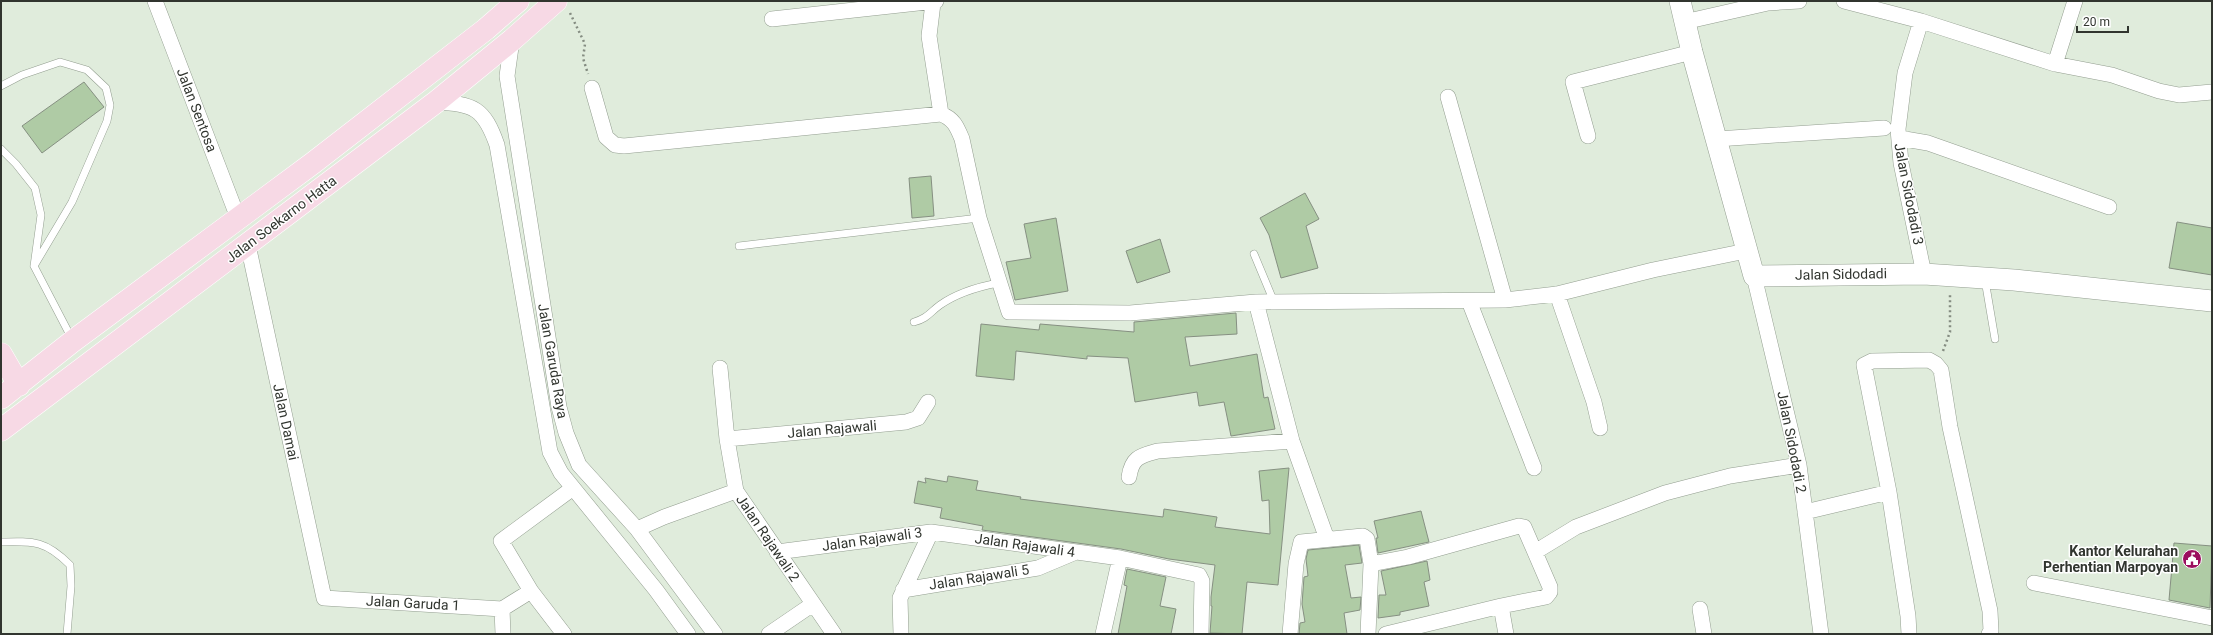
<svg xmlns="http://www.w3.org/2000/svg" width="2213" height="635" viewBox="0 0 2213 635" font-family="Roboto,sans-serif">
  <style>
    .building { fill: #afcba5; stroke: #869082 }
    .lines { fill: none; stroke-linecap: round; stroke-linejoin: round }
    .lane-casing { stroke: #939e90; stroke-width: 8 }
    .street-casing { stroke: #939e90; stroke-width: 16 }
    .secondary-casing { stroke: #939e90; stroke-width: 22 }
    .primary-casing { stroke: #fff; stroke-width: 23 }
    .path { stroke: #848c81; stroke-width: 2.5; stroke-dasharray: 2 3; stroke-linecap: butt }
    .lane { stroke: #fff; stroke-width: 7 }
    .street { stroke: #fff; stroke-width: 15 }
    .secondary { stroke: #fff; stroke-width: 21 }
    .primary { stroke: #f7d9e5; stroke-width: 22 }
    .labels { text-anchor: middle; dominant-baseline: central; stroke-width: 3; stroke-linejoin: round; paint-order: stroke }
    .street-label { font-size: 14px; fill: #31352f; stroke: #fff }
    .poi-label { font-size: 14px; font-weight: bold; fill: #31352f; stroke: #fff; text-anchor: end }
  </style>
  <rect width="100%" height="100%" fill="#e0ecdc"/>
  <path class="building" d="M84,82l20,25 -62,46 -20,-27z
    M931,176l3,40 -22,2 -3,-40z
    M1305,193l14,26 -13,7 12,42 -37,10 -12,-43 -9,-17z
    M1056,218l12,73 -53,9 -9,-38 25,-4 -7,-34z
    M2177,222l35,6v47l-43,-7z
    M1160,239l10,33 -33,11 -11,-32z
    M1236,313l1,21 -52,3 5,29 67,-12 7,44 4,-1 7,32 -44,7 -7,-34 -25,4 -2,-14 -62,10 -7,-44 -41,-2v3l-71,-8 -2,29 -38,-4 5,-52 58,6 1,-6 94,8v-10z
    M1289,468l-11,117 -31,-3 -5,52 -32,-1 2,-27h-1v-9l4,-32 -46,-6 -48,-10 -139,-19 1,-4 -43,-8 2,-10 -28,-5 4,-22 8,2 -1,-5 22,4 1,-6 30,5 -2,9 45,7 -1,2 143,18 1,-8 53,8 -2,10 55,7 -1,-34 -7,1 -3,-30z
    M1421,511l8,31 -51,11 -2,-15h2l-4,-17z
    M2174,543l38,3 -2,62 -41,-8z
    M1359,545l3,18 -17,2 6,33 10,-1 -1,13 -16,3 3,21h-48l1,-11 5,-1 -3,-18 2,-27 4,-1 -2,-17 2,-9z
    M1427,561l3,19 -6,2 5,24 -29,6v3l-22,3 1,-23h7l-5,-24z
    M1127,569l39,8 -6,29 16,3 -5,25h-53l9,-48 -3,-1z"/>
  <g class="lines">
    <g class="lane-casing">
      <path id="lane" d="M1,86l21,-11 38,-13 27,8 19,18 4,17 -3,16 -35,81 -38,64
        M1,149l15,15 19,24 6,27 -7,51 38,73
        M739,246l240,-28
        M1254,254l20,48
        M1985,280l10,59
        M914,322c14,-4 15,-9 26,-17 17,-12 37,-18 58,-22
        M1,542c34,-1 45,-1 69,23l1,21 -4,48"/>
    </g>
    <g class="street-casing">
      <path id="street" d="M155,1l83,217
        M1844,1l77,20 134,43 57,11 47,16 20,4 33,-3
        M933,3l-4,33 12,78
        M772,19l164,-18
        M1921,21l-16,52 -7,56 3,34 23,111
        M1684,22l84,-19 31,-2
        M512,40l-5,36 52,331 7,26 13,32 58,64 78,105
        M2055,64l20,-63
        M592,88l14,49 9,8 9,1 317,-32c13,5 16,13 21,25l17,79 30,94 121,1 126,-11 249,-2 52,-6 96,-24 93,-19
        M1448,97l57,203
        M436,102c38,2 48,6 61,43l53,307 11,21 95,117 32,44
        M1588,136l-15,-54 119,-30
        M1899,138l29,5 181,64
        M1717,139l167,-11
        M248,245l76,353 178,11
        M1754,276l45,189 22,169
        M1557,294l37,108 6,26
        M1469,301l65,167
        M1256,302l36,139 35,98
        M720,368l7,71 9,52
        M727,439l179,-17 12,-4 10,-16
        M1129,477c3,-20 11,-21 29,-26l134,-10
        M1805,512l84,-20
        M637,529l27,-12 72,-26 98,143
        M777,552l154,-20 189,26 79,17 3,6 -1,53
        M1535,552l41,-25 89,-34 65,-17 69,-11
        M1371,564l37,-7 111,-31 5,1 26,60v5l-4,5 -45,9
        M2034,583l178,35
        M903,590l135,-22 38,-16
        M502,609l29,-18
        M502,609l1,25
        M1700,609l4,25
        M564,634l-33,-43 -30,-50 72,-53
        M769,634l44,-30
        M901,634l-1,-36 31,-66
        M1103,634l17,-76
        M1290,634l6,-70 5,-22 62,-6 4,3 4,25 -3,70
        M1386,634l115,-28 5,28
        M1909,634l-1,-18 -19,-124 -25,-127 8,-4 57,-1 7,4 5,6 9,57 40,184 1,20 -2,3"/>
    </g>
    <g class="secondary-casing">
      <path id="secondary" d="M1680,1l12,51 62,224 170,-2 90,6 198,21"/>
    </g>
    <g class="primary-casing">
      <path id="primary" d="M1,354l18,31
        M1,398l72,-57 240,-178 173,-134 32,-28
        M1,430l435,-328 76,-62 44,-39"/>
    </g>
    <path class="path" d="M570,13l15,31 -2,14 5,16
      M1943,351l7,-19v-39"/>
    <use href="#lane" class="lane"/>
    <use href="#street" class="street"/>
    <use href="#secondary" class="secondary"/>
    <use href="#primary" class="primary"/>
  </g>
  <defs>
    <g id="civic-disc" transform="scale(1)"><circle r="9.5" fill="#9b0e5e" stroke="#fff"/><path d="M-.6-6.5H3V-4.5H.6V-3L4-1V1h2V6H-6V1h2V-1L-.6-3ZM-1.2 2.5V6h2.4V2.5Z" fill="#fff"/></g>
  </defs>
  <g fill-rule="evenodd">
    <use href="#civic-disc" x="2192" y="559"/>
  </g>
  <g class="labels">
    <g class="street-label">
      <text transform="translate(197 110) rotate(69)">Jalan Sentosa</text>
      <text transform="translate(1909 194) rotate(79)">Jalan Sidodadi 3</text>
      <text transform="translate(281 219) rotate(-37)">Jalan Soekarno Hatta</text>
      <text transform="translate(1841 274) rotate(-1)">Jalan Sidodadi</text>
      <text transform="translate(553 361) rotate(80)">Jalan Garuda Raya</text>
      <text transform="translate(286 422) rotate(78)">Jalan Damai</text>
      <text transform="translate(832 429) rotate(-5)">Jalan Rajawali</text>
      <text transform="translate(1792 442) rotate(79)">Jalan Sidodadi 2</text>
      <text transform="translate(768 538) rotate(56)">Jalan Rajawali 2</text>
      <text transform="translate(872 539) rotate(-8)">Jalan Rajawali 3</text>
      <text transform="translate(1025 545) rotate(8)">Jalan Rajawali 4</text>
      <text transform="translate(979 577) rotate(-9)">Jalan Rajawali 5</text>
      <text transform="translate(413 603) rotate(3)">Jalan Garuda 1</text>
    </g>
    <g class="poi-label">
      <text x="2178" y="551">Kantor Kelurahan<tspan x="2178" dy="16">Perhentian Marpoyan</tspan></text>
    </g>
  </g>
  <rect width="2213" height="635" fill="none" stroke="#31352f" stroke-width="4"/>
  <path d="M2077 26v6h51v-6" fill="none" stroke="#31352f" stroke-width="2"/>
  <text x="2083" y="26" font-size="12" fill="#31352f" stroke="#ffffff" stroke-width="3" paint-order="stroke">20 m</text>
</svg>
